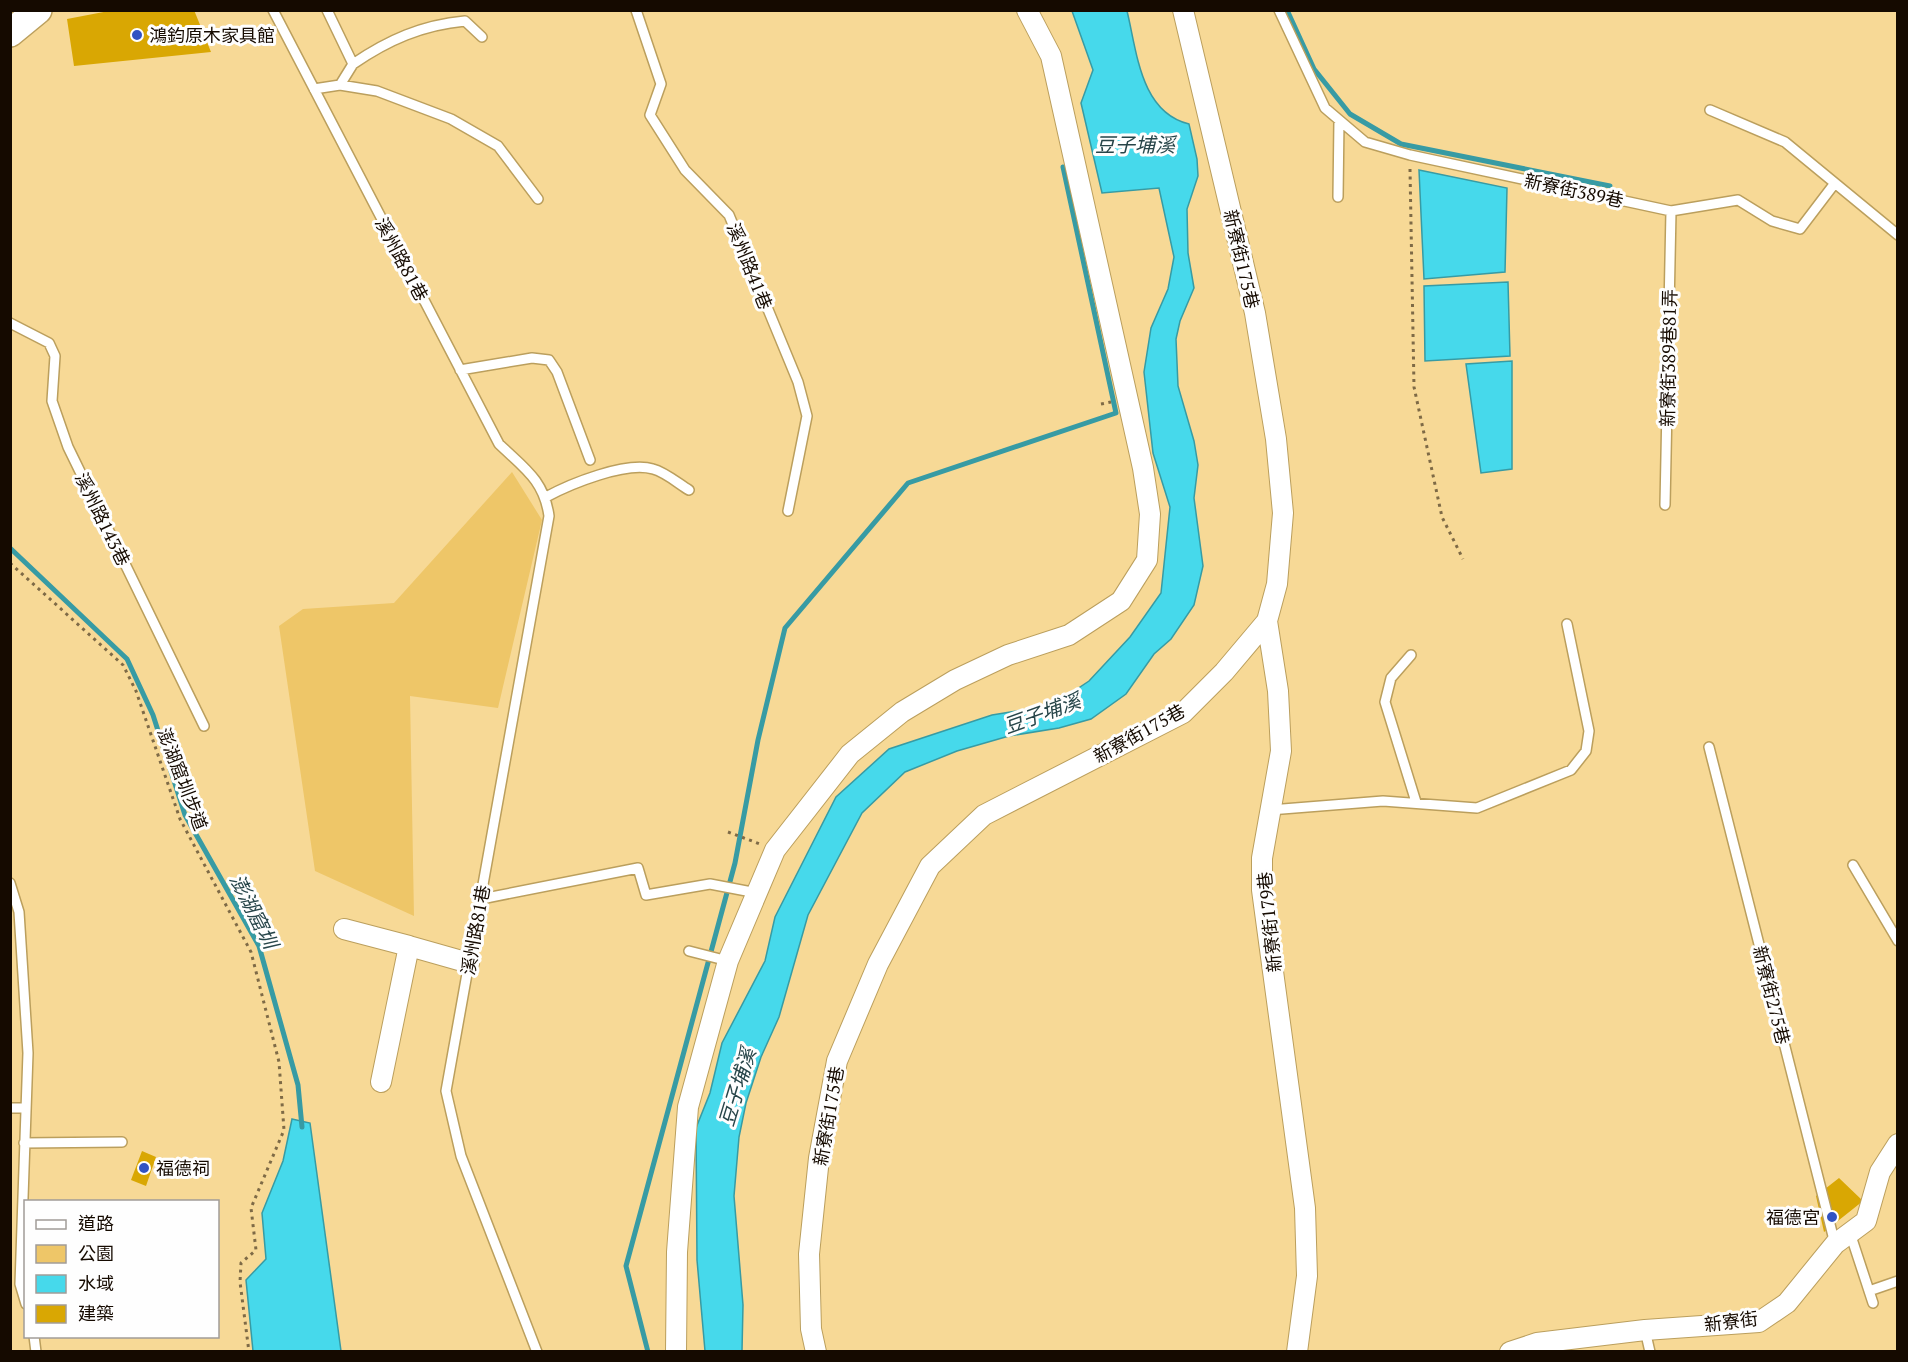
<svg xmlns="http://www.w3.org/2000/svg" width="1908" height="1362" viewBox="0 0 1908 1362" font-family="'PT Serif','Noto Sans TC',serif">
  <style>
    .green { fill: #eec668 }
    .water { fill: #46d9eb; stroke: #379ba4; stroke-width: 1.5 }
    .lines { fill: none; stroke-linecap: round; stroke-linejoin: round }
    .stream { stroke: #379ba4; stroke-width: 5 }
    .building { fill: #d9a703 }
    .lane-casing { stroke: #bb9f5d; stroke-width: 12 }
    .street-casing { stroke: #bb9f5d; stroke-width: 22 }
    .secondary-casing { stroke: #bb9f5d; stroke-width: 30 }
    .path { stroke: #7e6a46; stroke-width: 3; stroke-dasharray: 3 4.5; stroke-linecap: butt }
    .lane { stroke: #fff; stroke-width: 9 }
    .street { stroke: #fff; stroke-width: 20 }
    .secondary { stroke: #fff; stroke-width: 27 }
    .poi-dot { fill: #3153c3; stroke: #fefefe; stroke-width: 2 }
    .labels { text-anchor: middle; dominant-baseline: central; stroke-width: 6; stroke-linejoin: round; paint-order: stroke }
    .poi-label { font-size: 18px; fill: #150a00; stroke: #fefefe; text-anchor: start }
    .street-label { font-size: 18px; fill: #150a00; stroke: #fefefe }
    .water-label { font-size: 20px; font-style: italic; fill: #274549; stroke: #fefefe }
  </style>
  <rect width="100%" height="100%" fill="#f7d996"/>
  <path class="green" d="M512,472l30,48 -44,188 -88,-12 4,220 -99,-45 -36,-245 24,-17 91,-6z"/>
  <path class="water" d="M1072,11h55c10,40 13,101 62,113l8,35 1,17 -11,33 1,44 6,35 -14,33 -4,18 2,47 16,55 4,24 -4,33 9,68 -9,39 -23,34 -17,15 -28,40 -35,25 -32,9 -50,8 -52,15 -52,21 -43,41 -54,102 -29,102 -18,40 -15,46 -7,34 -5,59 9,109 -1,46h-37l-8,-91 -1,-132 14,-35 12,-50 43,-82 10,-44 61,-120 53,-48 103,-34 61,-10 36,-24 41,-44 31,-44 9,-86 -17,-54 -9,-81 7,-44 17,-39 6,-32 -15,-69 -57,5 -21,-90 12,-33z
    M1419,170l88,18 -2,84 -81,7z
    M1508,282l2,74 -85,5 -1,-75z
    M1512,361v108l-31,4 -15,-109z
    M292,1119l18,4 31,228h-88l-7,-71 20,-21 -4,-46 21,-52z"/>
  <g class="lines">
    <path class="stream" d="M1287,10l27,59 36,45 51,30 209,42
      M10,548l117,111 26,56 32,100 74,131 39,139 4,42
      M648,1352l-22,-86 109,-403 23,-123 27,-112 123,-145 208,-70 -53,-246"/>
  </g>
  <path class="building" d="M114,10h80l17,42 -137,14 -7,-47z
    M142,1151l14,6 -10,29 -15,-6z
    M1839,1178l24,23 -39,31 -8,-36z"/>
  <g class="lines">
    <g class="lane-casing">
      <path id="lane" d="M273,10l226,434c25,24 45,36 50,72l-103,575 15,65 76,196
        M327,10l26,54 -13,21
        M636,10l25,74 -11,31 35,55 44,45 69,167 9,34 -19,95
        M1279,10l46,98 40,34 45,13 261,56 67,-11 34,21 28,8 35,-46
        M353,64c35,-24 69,-39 112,-43l17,16
        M314,89l26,-4 37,6 74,28 47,27 40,53
        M1710,110l75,32 113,93
        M1338,197l1,-77
        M10,323l39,20 6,13 -3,45 16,46 136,279
        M460,370l72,-12 17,2 8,12 33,88
        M546,497c24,-13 80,-36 107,-28 12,3 26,15 36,21
        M1665,505l6,-294
        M1411,655l-20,23 -6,24 31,100
        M1709,747l126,497
        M1269,810l114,-9 94,7 94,-38 15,-19 3,-20 -22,-107
        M1853,865l45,76
        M10,883l9,29 9,141 -8,231 6,20
        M481,899l157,-31 8,27 64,-11 47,9
        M689,951l39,10
        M10,1108h15
        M24,1143l98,-1
        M1850,1233l23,70
        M1869,1291l29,-10
        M1645,1330l5,22
        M34,1336l2,16"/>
    </g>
    <g class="street-casing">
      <path id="street" d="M1267,621l11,70 3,60 -19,107v32l43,318 2,68 -10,76
        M344,929l65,17
        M381,1082l28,-136 60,17
        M676,1352l1,-100 11,-145 40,-146 47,-111 75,-96 52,-42 53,-32 53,-25 61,-20 52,-34 26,-41 3,-46 -7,-46 -92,-412 -24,-46
        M816,1352l-5,-23 -2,-75 10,-96 18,-97 41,-97 52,-98 54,-51 199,-102 41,-41 43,-51 10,-37 6,-71 -7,-74 -21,-126 -72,-303
        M1510,1352l27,-9 108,-13 114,-8 28,-19 48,-59 31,-23 14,-49 18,-28"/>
    </g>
    <g class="secondary-casing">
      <path id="secondary" d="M10,33l28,-23"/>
    </g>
    <path class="path" d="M1410,169l4,218 28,130 21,42
      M1101,404l10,-2
      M10,563l113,102 13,26 44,128 71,133 28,110 5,68 -33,78 5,42 -15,13 -1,19 9,70
      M728,832l32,12"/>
    <use href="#lane" class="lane"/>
    <use href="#street" class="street"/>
    <use href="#secondary" class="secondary"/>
  </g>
  <g class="poi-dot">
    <circle cx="137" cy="35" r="6"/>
    <circle cx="144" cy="1168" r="6"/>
    <circle cx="1832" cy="1217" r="6"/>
  </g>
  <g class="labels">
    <g class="poi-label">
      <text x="149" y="35">鴻鈞原木家具館</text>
      <text x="156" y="1168">福德祠</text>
      <text x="1820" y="1217" text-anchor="end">福德宮</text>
    </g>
    <g class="street-label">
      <text transform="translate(1574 190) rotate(12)">新寮街389巷</text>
      <text transform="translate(402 259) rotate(62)">溪州路81巷</text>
      <text transform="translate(1242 259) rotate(77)">新寮街175巷</text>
      <text transform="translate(750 266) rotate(68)">溪州路41巷</text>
      <text transform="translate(1668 358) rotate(-89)">新寮街389巷81弄</text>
      <text transform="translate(103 519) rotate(64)">溪州路143巷</text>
      <text transform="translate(1139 733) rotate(-29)">新寮街175巷</text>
      <text transform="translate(183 779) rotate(69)">澎湖窟圳步道</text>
      <text transform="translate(1269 922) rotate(-96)">新寮街179巷</text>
      <text transform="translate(475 930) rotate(-80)">溪州路81巷</text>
      <text transform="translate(1772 995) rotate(76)">新寮街275巷</text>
      <text transform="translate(828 1116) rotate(-80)">新寮街175巷</text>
      <text transform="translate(1731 1321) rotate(-7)">新寮街</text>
    </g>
    <g class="water-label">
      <text x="1135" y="144">豆子埔溪</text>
      <text transform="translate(1042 713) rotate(-20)">豆子埔溪</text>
      <text transform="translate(254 911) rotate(63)">澎湖窟圳</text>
      <text transform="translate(737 1087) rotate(-73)">豆子埔溪</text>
    </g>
  </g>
  <rect width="1908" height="1362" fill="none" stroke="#150a00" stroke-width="24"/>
  <rect x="24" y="1200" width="195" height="138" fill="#fefefe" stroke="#a19c98" stroke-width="1.5"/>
  <rect x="36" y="1220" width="30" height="9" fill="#ffffff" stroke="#a19c98" stroke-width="1.5"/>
  <text x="78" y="1230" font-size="18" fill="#150a00">道路</text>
  <rect x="36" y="1245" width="30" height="18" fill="#eec668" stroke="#a19c98" stroke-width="1.5"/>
  <text x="78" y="1260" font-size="18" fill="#150a00">公園</text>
  <rect x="36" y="1275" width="30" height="18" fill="#46d9eb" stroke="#a19c98" stroke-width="1.5"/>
  <text x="78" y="1290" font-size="18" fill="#150a00">水域</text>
  <rect x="36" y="1305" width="30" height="18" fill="#d9a703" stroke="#a19c98" stroke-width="1.5"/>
  <text x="78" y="1320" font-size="18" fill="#150a00">建築</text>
</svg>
